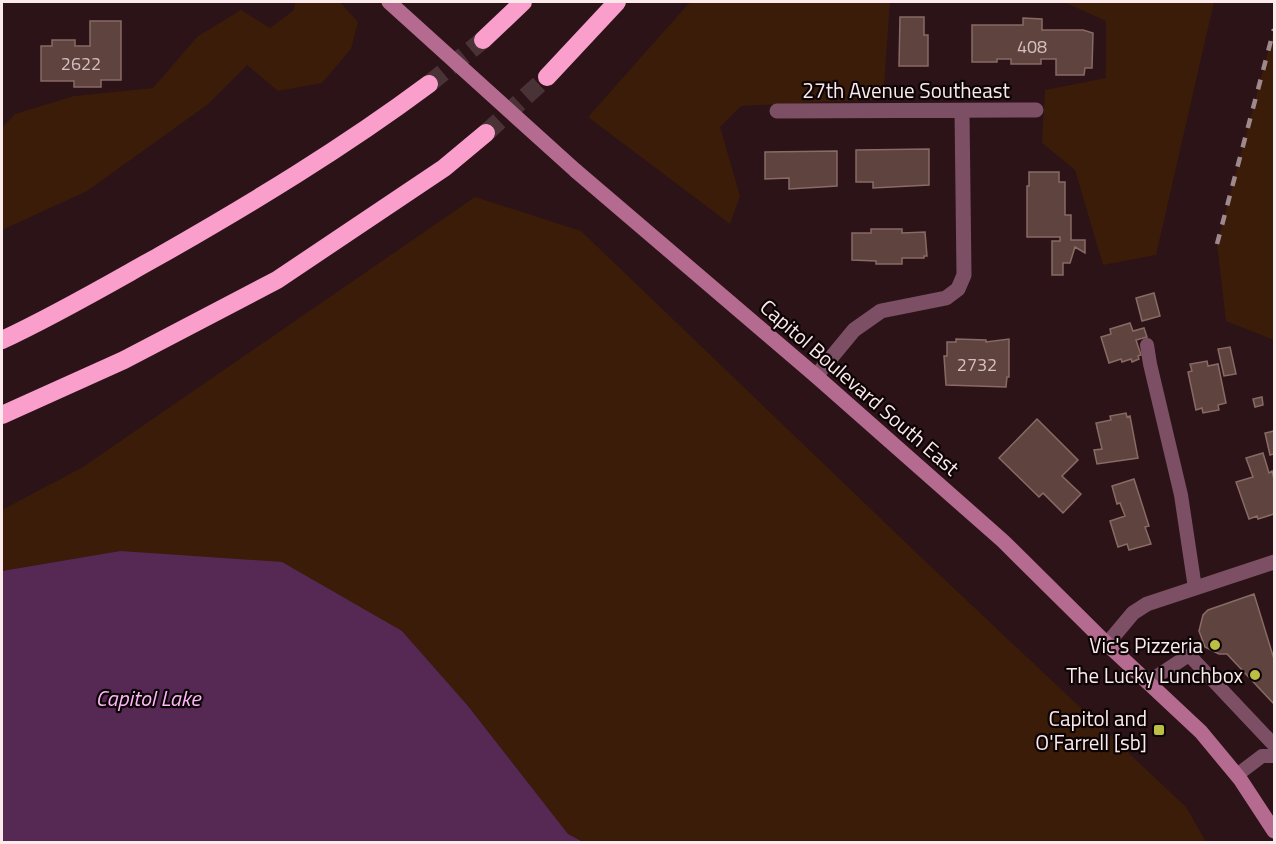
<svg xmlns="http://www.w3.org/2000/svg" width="1276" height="844" viewBox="0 0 1276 844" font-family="'Titillium Web',sans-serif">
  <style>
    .green { fill: #3b1c08 }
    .water { fill: #562954 }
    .building { fill: #5f433e; stroke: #896b65; stroke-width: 1.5 }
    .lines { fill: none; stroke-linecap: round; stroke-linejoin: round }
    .motorway-tunnel { stroke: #4a3337; stroke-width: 18; stroke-dasharray: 18 9; stroke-linecap: butt }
    .service { stroke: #7c4f65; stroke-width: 14 }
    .minor { stroke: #7c4f65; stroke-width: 15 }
    .tertiary { stroke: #7c4f65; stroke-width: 15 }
    .secondary { stroke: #b46b8f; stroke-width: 15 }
    .motorway { stroke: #fa9ecb; stroke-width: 18 }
    .rail { stroke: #9e898c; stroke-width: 4.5; stroke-dasharray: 10 10; stroke-linecap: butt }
    .secondary-bridge { stroke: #b46b8f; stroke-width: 15 }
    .poi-dot { fill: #bcbf44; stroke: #0c0405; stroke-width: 2 }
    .labels { text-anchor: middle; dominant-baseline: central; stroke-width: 4.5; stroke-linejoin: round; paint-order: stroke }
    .number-label { font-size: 18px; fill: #d5c0c0 }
    .street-label { font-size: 21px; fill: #fce9eb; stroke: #0c0405 }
    .poi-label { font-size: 21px; fill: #fce9eb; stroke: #0c0405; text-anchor: end }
    .water-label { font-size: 22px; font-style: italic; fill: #feb5f9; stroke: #0c0405 }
  </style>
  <rect width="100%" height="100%" fill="#2b1317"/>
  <path class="green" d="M295,2h45l18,20 -7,27 -29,34 -44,8 -31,-26 -40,40 -120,86 -85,39v-102l13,-14 59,-18 79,-8 45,-52 43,-26 29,18 24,-18z
    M690,2h200l-7,97 -142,7 -21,21 20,69 -10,28 -142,-107z
    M1064,2h150l-58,253 -53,10 -28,-95 -33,-27 3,-53 61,-12v-57z
    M1274,29v311l-48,-19 -9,-77z
    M475,197l106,34 345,331 260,245 20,35h-623l-15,-8 -100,-128 -66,-75 -282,-80 -118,20v-61l81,-43z"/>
  <path class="water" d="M120,551l162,11 120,69 66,75 100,128 15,8h-581v-271z"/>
  <path class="building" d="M900,17h24v18h4v31h-29z
    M1023,18l19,1v11h41l10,3 -1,35h-7l-1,7h-28v-16h-15v5h-30v-5h-14v3h-25v-37h51z
    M90,21h31v59h-20v7h-27v-6h-33v-35h11v-6h23v6h15z
    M929,149v36l-56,3v-6h-17v-32z
    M837,151v35l-48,3v-11l-24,1v-27z
    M1029,172h30v10h6v33h6v25h14v13l-10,-6 -5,16h-7v12h-11v-34h8v-4h-33v-51h2z
    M871,229h31v4l23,-1 2,24h-3v2h-22v6h-26v-3l-24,-1v-27h19z
    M1154,293l6,23 -18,5 -6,-23z
    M1130,323l3,8 11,-3 3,9 -11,3 5,15 -3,1 1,3 -7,3 -1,-3 -9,3 -1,-3 -12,4 -8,-26 10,-3 -1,-5z
    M956,339l30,1v2l23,-3v38h-2l-1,10 -60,-2 -2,-29h3v-14h9z
    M1230,347l6,27 -12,2 -6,-27z
    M1207,361l1,5 10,-2 8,39 -8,2 1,5 -16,3 -1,-5 -6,2 -8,-38 4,-1 -2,-7z
    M1262,397l1,8 -8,2 -2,-8z
    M1126,413l1,4 3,-1 8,42 -41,6 -3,-14 8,-1 -6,-26 15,-3 -1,-4z
    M1037,419l41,41 -16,16 19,18 -18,19 -20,-20 -4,4 -40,-39z
    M1274,431v23l-4,1 -5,-22z
    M1263,453l6,20 3,-2 2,8v35l-16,5 -1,-3 -8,3 -13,-37 17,-5 -7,-19z
    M1134,479l15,47 -4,1 6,17 -22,6 -2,-6 -9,3 -8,-26 15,-5 -5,-13 -3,1 -5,-18z
    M1254,594l20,65v45l-47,-50h-8l-14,-7 -6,-16 4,-16 5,-5z"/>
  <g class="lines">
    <path class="motorway-tunnel" d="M429,84l54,-44
      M486,133l61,-56"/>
    <path class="service" d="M1147,345l3,19 31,131 14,93
      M1148,682l41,-27 85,90
      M1237,775l25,-19h12"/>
    <path class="minor" d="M777,111l259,-1
      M816,376l38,-46 27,-19 65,-13 12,-9 6,-14 -2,-164"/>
    <path class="tertiary" d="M1107,644l26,-31 14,-9 127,-42"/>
    <path class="secondary" d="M576,171l240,205 187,165 104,103 94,88 39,47 34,52"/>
    <path class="motorway" d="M483,40l40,-38
      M547,77l70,-75
      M2,340c54,-25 105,-55 157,-84 93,-53 184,-108 270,-172
      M2,415l122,-55 153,-80 167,-112 42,-35"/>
    <path class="rail" d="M1217,244l57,-215"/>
    <path class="secondary-bridge" d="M389,2l187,169"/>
  </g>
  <g class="poi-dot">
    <circle cx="1215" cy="645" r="6"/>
    <circle cx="1255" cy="675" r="6"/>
    <rect x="1153" y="724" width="12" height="12" rx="3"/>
  </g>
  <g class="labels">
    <g class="number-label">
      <text x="1032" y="46">408</text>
      <text x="81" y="63">2622</text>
      <text x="977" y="364">2732</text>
    </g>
    <g class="street-label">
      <text x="906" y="90">27th Avenue Southeast</text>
      <text transform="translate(860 387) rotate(41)">Capitol Boulevard South East</text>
    </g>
    <g class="poi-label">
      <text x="1203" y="645">Vic's Pizzeria</text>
      <text x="1243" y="675">The Lucky Lunchbox</text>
      <text x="1147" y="718">Capitol and<tspan x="1147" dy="24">O'Farrell [sb]</tspan></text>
    </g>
    <g class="water-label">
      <text x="148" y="698">Capitol Lake</text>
    </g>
  </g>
  <rect width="1276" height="844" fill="none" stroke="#fce9eb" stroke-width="6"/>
</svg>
